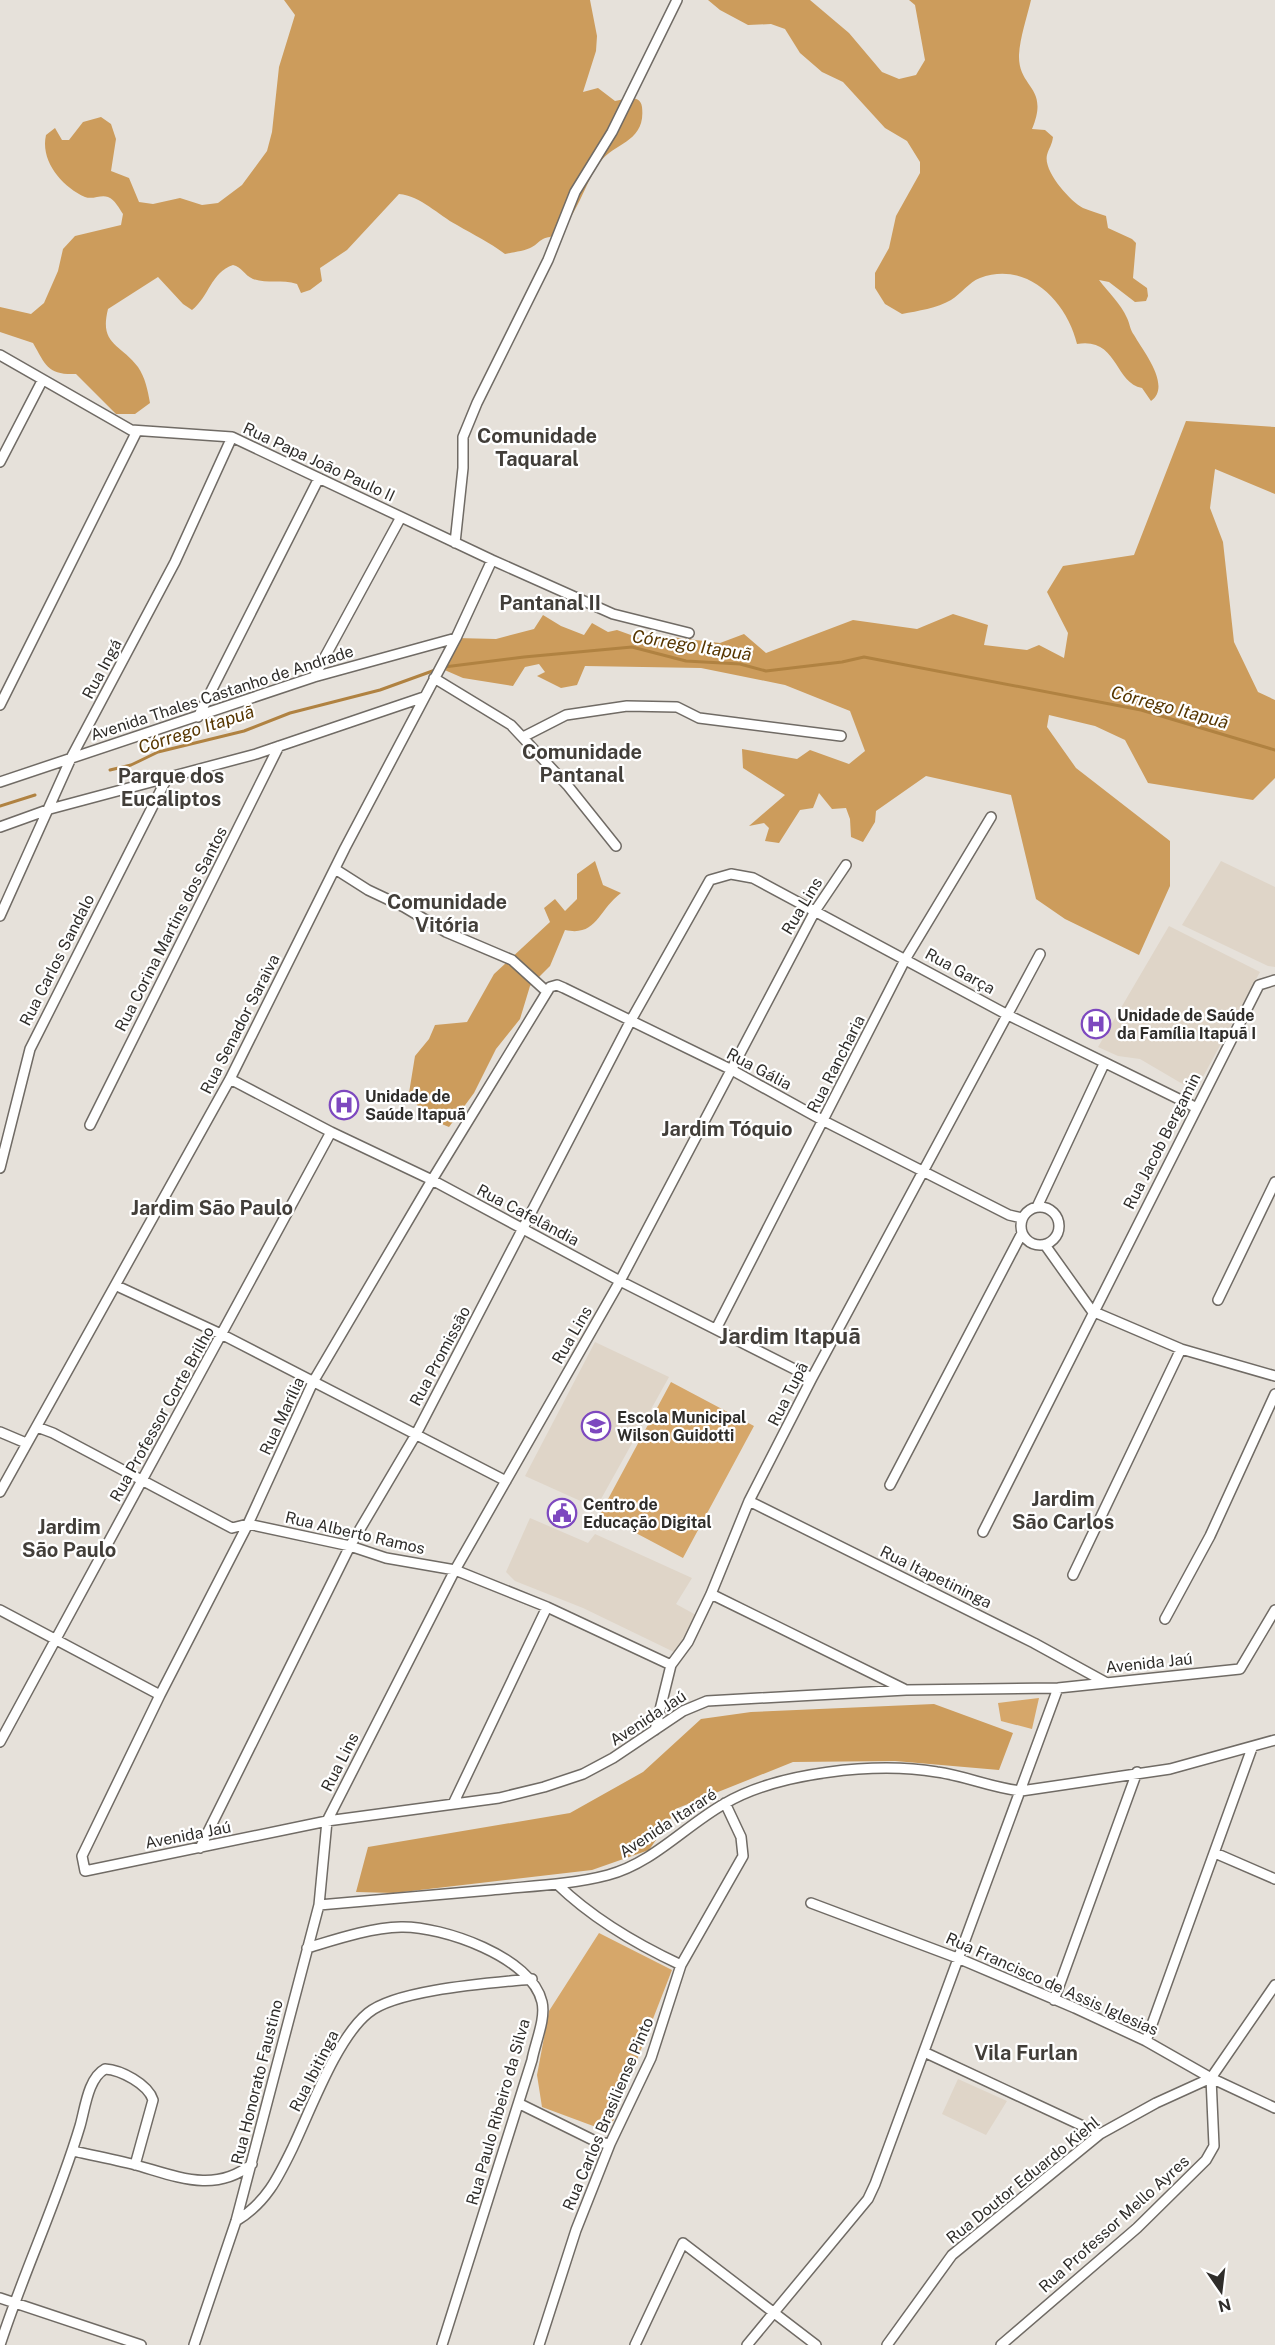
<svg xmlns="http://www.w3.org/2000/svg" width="1275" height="2345" viewBox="0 0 1275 2345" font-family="'Public Sans',sans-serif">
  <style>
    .built { fill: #dfd5c8 }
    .green { fill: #d6a76a }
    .forest { fill: #cc9c5c }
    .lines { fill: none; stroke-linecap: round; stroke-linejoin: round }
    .stream { stroke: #b08241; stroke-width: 3 }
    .minor-casing { stroke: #706b65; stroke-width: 12 }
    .minor { stroke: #fff; stroke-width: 9 }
    .labels { text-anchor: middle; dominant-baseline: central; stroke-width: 4.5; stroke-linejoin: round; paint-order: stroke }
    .street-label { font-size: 16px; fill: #2f2d2a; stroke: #fff }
    .poi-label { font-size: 16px; font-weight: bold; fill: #2f2d2a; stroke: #fff; text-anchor: start }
    .water-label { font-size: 18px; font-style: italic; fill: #563600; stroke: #fff }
    .quarter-label { font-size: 20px; font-weight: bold; fill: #423e39; stroke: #fff }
    .district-label { font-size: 22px; font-weight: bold; fill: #423e39; stroke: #fff }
  </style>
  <rect width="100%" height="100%" fill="#e6e1da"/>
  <path class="built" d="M1221,861l54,26v80l-7,-1 -86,-41z
    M1169,926l91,46 -62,114h-12l-46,-27 -22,-3 -20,-9z
    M595,1342l74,35 -73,131 -71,-32z
    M530,1518l58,25 7,-9 97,44 -16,26 20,11 -20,38 -93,-45 -68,-27 -9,-9z
    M958,2079l49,22 -21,34 -44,-21z"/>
  <path class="green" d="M671,1382l83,44 -71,132 -83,-44z
    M1039,1698l-7,31 -31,-8 -3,-18z
    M599,1933l73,37 -60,154 -8,6 -62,-23 -5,-32 12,-64z"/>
  <path class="forest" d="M284,0h306l7,36 -1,15 -13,41 15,-4 17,13c9,-1 25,-8 27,6 4,35 -27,35 -42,55 -16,22 -22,54 -44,72 -3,3 -9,3 -13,5 -4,2 -7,6 -11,8 -7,4 -18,5 -27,7 -16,-12 -31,-19 -48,-29 -19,-10 -36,-29 -58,-31l-52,56 -27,18 2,13 -12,9 -9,3 -4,-9c-15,-5 -30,0 -44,-5 -9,-4 -11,-12 -20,-14 -22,7 -24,32 -41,45l-9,-6 -25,-27 -50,32c-9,36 12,34 30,58 7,10 10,24 12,36l-15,11h-19l-40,-40c-28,1 -30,-8 -43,-31l-33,-11v-25l31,7 13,-11 14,-32 5,-22 12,-13 46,-11 2,-11c-4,-6 -8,-14 -15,-17 -7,-3 -15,3 -23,0 -23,-10 -45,-36 -39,-62l9,-7 7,12h7l14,-18 18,-5 10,7 5,15 -5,32 18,7 10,24 14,2 27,-6 22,7 16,-2 24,-18 25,-34 5,-19 7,-65 16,-52z
    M708,0h102l39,33 33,39 17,7 17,-4 9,-15 -10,-55 -6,-5h122c-4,17 -11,37 -12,55 -1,34 31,31 13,74l13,1 8,7c-1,8 -4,11 -6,18 -4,16 23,46 36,53 7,3 15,5 23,8l2,12 24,11 4,4 -3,35 14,10 1,8 -2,5 -11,1 -26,-20 -10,-2c9,12 22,24 28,38 3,6 3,12 7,17 9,16 38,51 17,66l-9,-13c-28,-5 -24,-51 -65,-44 -10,-42 -50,-84 -97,-66 -11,4 -19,16 -29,22 -14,8 -33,11 -49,14l-17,-10 -10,-16v-15l14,-25 7,-32 24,-43v-11l-13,-21 -22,-13 -42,-46 -21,-10 -22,-19 -15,-24 -14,-5 -23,1 -28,-15z
    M1186,421l89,6v67l-60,-25 -5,39 13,34 11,100 24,50 17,8v78l-22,22 -105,-17 -23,-43 -30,-14 -46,-11 -2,12 29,41 94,73v45l-31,69 -74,-36 -29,-20 -25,-104 -85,-19 -50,35 -1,11 -12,20 -12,-5 -1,-18 -4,-11 -14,1 -13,-16 -6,15 -13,2 -21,33 -14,-2 4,-13 -5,-5 -15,3 36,-31 -42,-27 -1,-19 55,10 13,-9 39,14 16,-13 -15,-40 -65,-26 -84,-17 -116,-2 -8,19 -16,3 -24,-12 8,-4 -6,-8 -14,3 -12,19 -50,-8 -23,-10 16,-30 40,1 38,-10 9,-14 18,11 23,9 8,-12 16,9 9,-2 25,9 21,-3 57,7 24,-9 22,19 87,-33 64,9 36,-15 35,11 -4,20 43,5 12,-5 25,13 4,-25 -21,-41 16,-26 71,-11z
    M595,861l8,24 18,8c-23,17 -24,44 -56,37l-15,36 -20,20 -10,33 -24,30 -22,44 -25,34c-19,-7 -30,-17 -40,-34l6,-37 14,-17 6,-14 32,-3 27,-48 56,-52 -6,-14 11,-9 10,12 12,-12v-25z
    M934,1704l79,29 -14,37 -104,-9 -102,1 -115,46 -29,42 -57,20 -198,23 -38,-1 12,-45 202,-34 73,-41 58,-53 50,-7z"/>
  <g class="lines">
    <path class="stream" d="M444,667l80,-10 108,-10 54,14 54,3 26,7 76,-9 22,-5 277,53 134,40
      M110,770l21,-5 27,-13 86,-21 46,-18 90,-23 58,-21
      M0,806l35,-11"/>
    <g class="minor-casing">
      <path id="minor" d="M0,355l131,75 101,7 260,123 121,54 76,19
        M0,462l42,-81
        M455,543l8,-75v-31l14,-34 71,-143 27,-68 37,-60 65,-132
        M314,677l87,-160
        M434,678l77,47 57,61 48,60
        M0,705l137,-274
        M198,717l121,-239
        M523,737l43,-22 61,-9 50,1 22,11 142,18
        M0,782l314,-105 142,-39
        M0,827l50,-18 206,-55 168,-57
        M335,869l33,21 36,17 42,25 66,28 33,30
        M0,916l72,-160 103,-194 57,-125
        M230,1079l101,53 101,48 188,101 192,97
        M90,1125l189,-379
        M0,1168l30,-119 138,-273
        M1021 1226a19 19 0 1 1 38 0a19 19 0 1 1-38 0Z
        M1037,1207l67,-143
        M1022,1218l-13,-3 -185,-94 -94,-52 -166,-81 -7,-3 -7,2 -118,193 -119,202 -65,142 -88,171 -78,161 3,15 242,-50 172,-23 45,-11 39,-13 30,-16 70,-47 24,-10 199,-11 152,-2 182,-19 35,-59
        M1045,1245l47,66 89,38 94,27
        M117,1286l106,49 283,146
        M1218,1300l57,-118
        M716,1329l190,-371 85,-141
        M37,1427l16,6 179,95 16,-4 102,22 36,12 69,12 92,37 124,58
        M0,1432l26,11
        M890,1485l132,-252
        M0,1492l230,-413 115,-231 111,-210 36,-78
        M749,1501l285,142 71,39
        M983,1532l276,-547 16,-5
        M1073,1575l108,-226
        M711,1594l193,95
        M0,1610l160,85
        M1165,1619l45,-83 65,-142
        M655,1730l16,-65 17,-23 23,-48 38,-93 63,-123 228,-424
        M0,1742l331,-610
        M454,1802l93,-195
        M200,1848l150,-302 65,-110 215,-414 80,-142 21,-6 22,4 253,136 189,93
        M1215,1853l60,26
        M557,1884c36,35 79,60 124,81
        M811,1903l149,56 115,49 71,33 65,37 64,30
        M319,1905c57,-5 114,-10 172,-15 39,-4 79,-5 117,-15 45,-12 77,-49 116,-71 54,-32 152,-42 213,-32 29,4 55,16 84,19l149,-22 105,-29
        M307,1948c30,-9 62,-20 94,-21 41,-1 131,30 141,75 4,17 -7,41 -10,58l-90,285
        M1054,2000l83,-228
        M1146,2041l106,-293
        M924,2052l176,82
        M520,2104l77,38 13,2
        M73,2151c19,4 39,8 59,13 42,11 81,31 120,0
        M236,2221c30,-18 42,-43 57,-74 18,-38 44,-109 75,-134 29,-24 125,-30 164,-34
        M0,2298l141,47
        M0,2345c24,-74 58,-145 80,-219 5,-17 8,-48 25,-57 16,1 43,15 48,31l-18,65
        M194,2345l42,-124 83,-316 8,-84 128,-251 165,-289 195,-370 31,-46
        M539,2345l37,-115 34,-86 41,-86 30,-93 62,-109 -2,-19 -16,-34
        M635,2345l48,-102 133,102
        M747,2345l121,-146 7,-15 183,-496
        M887,2345l65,-90 148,-121 56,-31 55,-25
        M1001,2345l136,-117 69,-68 8,-14 -3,-68 64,-93"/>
    </g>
    <use href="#minor" class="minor"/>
  </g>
  <defs>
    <g id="hospital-ring" transform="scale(1.5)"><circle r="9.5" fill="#fff" stroke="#7d48bf" stroke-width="1.5"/><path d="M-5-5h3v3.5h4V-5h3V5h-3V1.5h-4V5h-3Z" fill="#7d48bf"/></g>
    <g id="school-ring" transform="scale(1.5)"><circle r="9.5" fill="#fff" stroke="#7d48bf" stroke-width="1.5"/><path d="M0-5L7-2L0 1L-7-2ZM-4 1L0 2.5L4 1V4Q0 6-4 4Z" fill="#7d48bf"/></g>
    <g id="civic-ring" transform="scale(1.5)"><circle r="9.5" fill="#fff" stroke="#7d48bf" stroke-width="1.5"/><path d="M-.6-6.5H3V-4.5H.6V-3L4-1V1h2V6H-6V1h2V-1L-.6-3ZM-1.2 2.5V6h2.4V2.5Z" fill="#7d48bf"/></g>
  </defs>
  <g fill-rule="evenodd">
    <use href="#hospital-ring" x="1096" y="1024"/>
    <use href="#hospital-ring" x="344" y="1105"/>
    <use href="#school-ring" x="596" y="1426"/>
    <use href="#civic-ring" x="562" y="1513"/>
  </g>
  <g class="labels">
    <g class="street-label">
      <text transform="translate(319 462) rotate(25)">Rua Papa João Paulo II</text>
      <text transform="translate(102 669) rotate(-62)">Rua Ingá</text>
      <text transform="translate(222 693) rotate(-18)">Avenida Thales Castanho de Andrade</text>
      <text transform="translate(802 906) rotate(-59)">Rua Lins</text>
      <text transform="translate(171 929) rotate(-63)">Rua Corina Martins dos Santos</text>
      <text transform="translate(57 960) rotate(-63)">Rua Carlos Sandalo</text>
      <text transform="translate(960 971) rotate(29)">Rua Garça</text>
      <text transform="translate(240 1024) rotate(-63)">Rua Senador Saraiva</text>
      <text transform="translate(836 1064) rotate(-63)">Rua Rancharia</text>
      <text transform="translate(759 1069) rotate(28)">Rua Gália</text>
      <text transform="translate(1162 1141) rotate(-63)">Rua Jacob Bergamin</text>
      <text transform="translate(528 1215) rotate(28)">Rua Cafelândia</text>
      <text transform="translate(572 1335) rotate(-60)">Rua Lins</text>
      <text transform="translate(440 1356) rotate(-62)">Rua Promissão</text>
      <text transform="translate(788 1394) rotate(-63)">Rua Tupã</text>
      <text transform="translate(162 1414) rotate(-61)">Rua Professor Corte Brilho</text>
      <text transform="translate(282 1416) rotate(-65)">Rua Marília</text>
      <text transform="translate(355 1533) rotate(13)">Rua Alberto Ramos</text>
      <text transform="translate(936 1577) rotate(26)">Rua Itapetininga</text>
      <text transform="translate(1149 1663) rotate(-6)">Avenida Jaú</text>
      <text transform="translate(648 1718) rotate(-33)">Avenida Jaú</text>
      <text transform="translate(340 1762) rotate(-63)">Rua Lins</text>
      <text transform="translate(668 1823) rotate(-33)">Avenida Itararé</text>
      <text transform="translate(188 1835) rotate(-11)">Avenida Jaú</text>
      <text transform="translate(1052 1984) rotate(24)">Rua Francisco de Assis Iglesias</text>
      <text transform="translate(314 2071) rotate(-63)">Rua Ibitinga</text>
      <text transform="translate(257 2082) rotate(-76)">Rua Honorato Faustino</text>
      <text transform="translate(498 2112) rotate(-74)">Rua Paulo Ribeiro da Silva</text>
      <text transform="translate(608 2114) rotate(-67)">Rua Carlos Brasiliense Pinto</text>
      <text transform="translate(1023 2180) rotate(-39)">Rua Doutor Eduardo Kiehl</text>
      <text transform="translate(1114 2224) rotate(-42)">Rua Professor Mello Ayres</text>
    </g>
    <g class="poi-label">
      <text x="1117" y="1015">Unidade de Saúde<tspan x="1117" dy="18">da Família Itapuã I</tspan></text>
      <text x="365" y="1096">Unidade de<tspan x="365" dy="18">Saúde Itapuã</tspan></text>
      <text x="617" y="1417">Escola Municipal<tspan x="617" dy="18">Wilson Guidotti</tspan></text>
      <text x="583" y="1504">Centro de<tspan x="583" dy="18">Educação Digital</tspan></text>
    </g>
    <g class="water-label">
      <text transform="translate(692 645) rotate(9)">Córrego Itapuã</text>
      <text transform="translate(1170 707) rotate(15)">Córrego Itapuã</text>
      <text transform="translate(196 729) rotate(-18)">Córrego Itapuã</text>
    </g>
    <g class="quarter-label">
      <text x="537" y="436">Comunidade<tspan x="537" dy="23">Taquaral</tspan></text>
      <text x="550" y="603">Pantanal II</text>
      <text x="582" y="752">Comunidade<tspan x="582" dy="23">Pantanal</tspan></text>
      <text x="171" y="776">Parque dos<tspan x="171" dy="23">Eucaliptos</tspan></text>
      <text x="447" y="902">Comunidade<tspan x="447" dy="23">Vitória</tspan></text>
      <text x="727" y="1129">Jardim Tóquio</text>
      <text x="212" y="1208">Jardim São Paulo</text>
      <text x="1063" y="1499">Jardim<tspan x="1063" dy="23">São Carlos</tspan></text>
      <text x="69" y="1527">Jardim<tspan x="69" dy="23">São Paulo</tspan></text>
      <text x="1026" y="2053">Vila Furlan</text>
    </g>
    <g class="district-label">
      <text x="790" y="1336">Jardim Itapuã</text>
    </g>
  </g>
  <g transform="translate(1221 2291) rotate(166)" stroke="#ffffff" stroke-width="4.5" paint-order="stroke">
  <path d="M0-4.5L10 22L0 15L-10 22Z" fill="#2f2d2a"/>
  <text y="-9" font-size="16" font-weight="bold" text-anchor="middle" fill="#2f2d2a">N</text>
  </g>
</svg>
